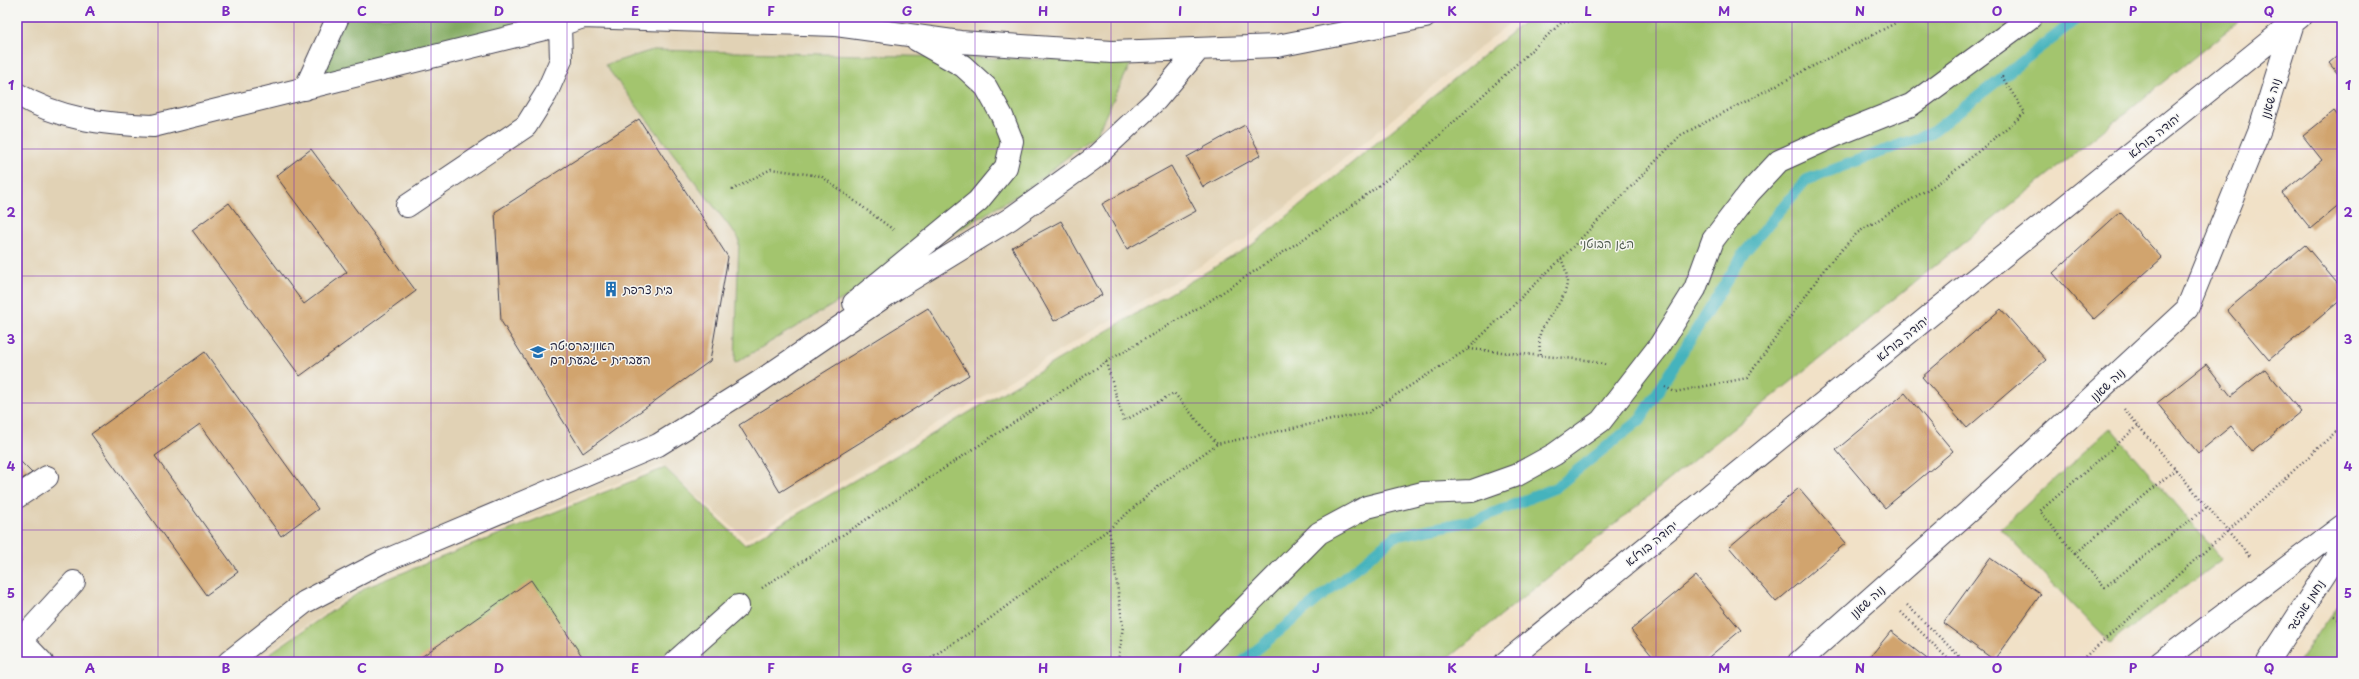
<svg xmlns="http://www.w3.org/2000/svg" width="2359" height="679" viewBox="0 0 2359 679" font-family="'Playpen Sans','Playpen Sans Hebrew',sans-serif">
  <style>
    .built { fill: #e1d2b5 }
    .green { fill: #a3c56e; stroke: #627454 }
    .forest { fill: #82aa61; stroke: #52664e }
    .lines { fill: none; stroke-linecap: round; stroke-linejoin: round }
    .stream { stroke: #44b3bd; stroke-width: 11 }
    .building { fill: #d1a46e }
    .minor-casing { stroke: #413f50; stroke-width: 24 }
    .path { stroke: #413f50; stroke-width: 2.5; stroke-dasharray: 1 3; stroke-linecap: butt }
    .minor { stroke: #fff; stroke-width: 22 }
    .grid { fill: none; stroke: #7b2cbf; stroke-width: 1; stroke-opacity: 0.55 }
    .labels { text-anchor: middle; dominant-baseline: central; stroke-width: 3; stroke-linejoin: round; paint-order: stroke }
    .street-label { font-size: 12px; fill: #22223b; stroke: #f6f6f2 }
    .park-label { font-size: 12px; fill: #4f5b4d; stroke: #f6f6f2 }
    .poi-label { font-size: 12px; fill: #22223b; stroke: #f6f6f2; text-anchor: start }
    .neatline { fill: none; stroke: #7b2cbf; stroke-width: 1.5 }
    .grid-label { font-size: 13px; text-anchor: middle; font-weight: bold; fill: #7b2cbf }
  </style>
  <rect width="100%" height="100%" fill="#f6f6f2"/>
  <filter id="ink" filterUnits="userSpaceOnUse"><feTurbulence type="fractalNoise" baseFrequency=".025" numOctaves="2"/><feDisplacementMap in="SourceGraphic" scale="8" xChannelSelector="R" yChannelSelector="G"/><feConvolveMatrix kernelMatrix="1 2 1 2 8 2 1 2 1" color-interpolation-filters="sRGB"/></filter>
  <filter id="wash" filterUnits="userSpaceOnUse"><feTurbulence type="fractalNoise" baseFrequency=".012" numOctaves="4" result="noise"/><feDisplacementMap in="SourceGraphic" scale="16" xChannelSelector="R" yChannelSelector="G"/><feGaussianBlur stdDeviation="0.9" result="paint"/><feColorMatrix in="noise" values="0 0 0 0 0 0 0 0 0 0 0 0 0 0 0 0 0 1.4 0 .05"/><feComposite in="paint" operator="in"/></filter>
  <g filter="url(#wash)">
    <rect width="100%" height="100%" fill="#f1e1c7"/>
    <path class="built" d="M17,17h1500l-270,221 -501,301 -84,-74 -292,117 -117,80h-236z"/>
    <path class="green" d="M1530,17h714l-801,645h-1186l110,-75 298,-119 80,77 507,-300z
      M653,50l460,11h19l-35,72 -69,56 -293,174 4,-124 -134,-174z
      M2110,428l112,131 -112,84 -110,-114z
      M2342,600v62h-44z"/>
    <path class="forest" d="M343,17h234l-256,68z"/>
    <g class="lines">
      <path class="stream" d="M1242,662l153,-126 81,-16 79,-32 85,-68 104,-167 62,-73 125,-47 148,-116"/>
    </g>
    <g id="blocks">
      <path class="building" d="M2342,52v27l-13,-16z
        M2334,111l8,10v82l-31,26 -29,-36 40,-33 -19,-24z
        M639,119l89,138 -18,104 -127,92 -82,-132 -6,-109z
        M1245,125l16,30 -58,32 -16,-30z
        M311,149l105,142 -116,85 -108,-146 37,-27 75,101 43,-32 -71,-96z
        M1171,166l25,45 -69,38 -25,-45z
        M2120,212l42,46 -68,61 -41,-46z
        M1061,221l41,74 -48,26 -42,-74z
        M2305,245l37,44v10l-73,61 -42,-50z
        M928,308l41,67 -189,117 -41,-67z
        M2001,309l45,51 -79,68 -45,-51z
        M205,352l113,157 -37,27 -81,-112 -45,32 83,116 -32,23 -115,-161z
        M2206,364l25,32 34,-27 36,43 -49,40 -21,-26 -33,27 -41,-50z
        M1905,393l48,58 -68,57 -49,-58z
        M17,458l15,15 -15,9z
        M1799,488l47,55 -70,59 -47,-55z
        M1990,558l51,36 -47,66 -51,-37z
        M1696,576l45,54 -38,32h-46l-26,-32z
        M531,580l55,82h-172z
        M1891,631l40,31h-65z"/>
    </g>
  </g>
  <g filter="url(#ink)">
    <use href="#blocks" fill-opacity="0" stroke="#413f50" stroke-width="1"/>
    <g class="lines">
      <g class="minor-casing">
        <path id="minor" d="M582,17l254,8 124,17 152,10 165,-6 148,-29
          M305,89l33,-72
          M17,94c43,26 87,30 136,32l407,-101 23,-8
          M407,206l119,-80 20,-32 15,-34 -1,-35
          M854,303l124,-102 28,-34 6,-26 -10,-25 -16,-29 -23,-21 -46,-26
          M17,497l30,-20
          M17,636l25,26
          M21,640l53,-58
          M229,662l76,-60 77,-40 276,-117 101,-63 138,-94 113,-69 83,-60 63,-59 43,-51
          M675,662l63,-56
          M1191,662l128,-129 48,-26 56,-14 49,-2 45,-16 38,-21 46,-33 59,-76 35,-56 18,-49 36,-47 30,-32 62,-28 70,-28 120,-88
          M1506,662l433,-354 361,-291
          M1799,662l169,-150 219,-203 73,-180 33,-106
          M2161,662l181,-136
          M2268,662l74,-114"/>
      </g>
      <path class="path" d="M732,190l39,-21 50,7 74,55
        M1469,349l117,11 21,5
        M1540,355c0,-7 -2,-18 1,-24 14,-28 37,-39 20,-72
        M1106,362l18,59 50,-28 43,51
        M1665,387l10,5 72,-14 79,-111 31,-34 89,-55 79,-65 -24,-38
        M2124,409l127,149
        M2138,426l-98,85 35,43 101,-85
        M1109,529l14,97 -5,36
        M2075,554l30,33 102,-80
        M762,588l344,-226 102,-60 133,-88 74,-56 146,-135 38,-6
        M1907,605l58,57
        M1901,612l50,50
        M2334,617l8,4
        M924,662l56,-36 129,-97 51,-44 57,-41 152,-32 99,-63 93,-90 120,-124 226,-118
        M2079,662l149,-131 114,-105"/>
      <use href="#minor" class="minor"/>
    </g>
  </g>
  <path class="grid" d="M158,17v645M294,17v645M431,17v645M567,17v645M703,17v645M839,17v645M975,17v645M1111,17v645M1248,17v645M1384,17v645M1520,17v645M1656,17v645M1792,17v645M1928,17v645M2065,17v645M2201,17v645M17,149h2325M17,276h2325M17,403h2325M17,530h2325"/>
  <defs>
    <g id="building-bare" transform="scale(1.2)"><path d="M-4-6H4V6H1V3H-1V6H-4ZM-2.5-4.3h1.7v1.8h-1.7ZM.8-4.3h1.7v1.8H.8ZM-2.5-1h1.7V.8h-1.7ZM.8-1h1.7V.8H.8Z" fill="#1f6fb2" stroke="#f6f6f2" stroke-width="2.5" paint-order="stroke"/></g>
    <g id="university-bare" transform="scale(1.2)"><path d="M0-5L7-2L0 1L-7-2ZM-4 1L0 2.5L4 1V4Q0 6-4 4Z" fill="#1f6fb2" stroke="#f6f6f2" stroke-width="2.5" paint-order="stroke"/></g>
  </defs>
  <g fill-rule="evenodd">
    <use href="#building-bare" x="611" y="289"/>
    <use href="#university-bare" x="538" y="352"/>
  </g>
  <g class="labels">
    <g class="street-label">
      <text transform="translate(2270 98) rotate(-73)">נוה שאנן</text>
      <text transform="translate(2154 135) rotate(-39)">יהודה בורלא</text>
      <text transform="translate(1902 338) rotate(-39)">יהודה בורלא</text>
      <text transform="translate(2107 384) rotate(-43)">נוה שאנן</text>
      <text transform="translate(1651 543) rotate(-39)">יהודה בורלא</text>
      <text transform="translate(1867 601) rotate(-42)">נוה שאנן</text>
      <text transform="translate(2305 605) rotate(-57)">נחמן אביגד</text>
    </g>
    <g class="park-label">
      <text x="1607" y="243">הגן הבוטני</text>
    </g>
    <g class="poi-label">
      <text x="623" y="289">בית צרפת</text>
      <text x="550" y="345">האוניברסיטה<tspan x="550" dy="14">העברית - גבעת רם</tspan></text>
    </g>
  </g>
  <rect width="2359" height="679" fill="none" stroke="#f6f6f2" stroke-width="44"/>
  <rect x="22" y="22" width="2315" height="635" class="neatline"/>
  <g class="grid-label">
    <text x="90" y="16">A</text>
    <text x="226" y="16">B</text>
    <text x="362" y="16">C</text>
    <text x="499" y="16">D</text>
    <text x="635" y="16">E</text>
    <text x="771" y="16">F</text>
    <text x="907" y="16">G</text>
    <text x="1043" y="16">H</text>
    <text x="1180" y="16">I</text>
    <text x="1316" y="16">J</text>
    <text x="1452" y="16">K</text>
    <text x="1588" y="16">L</text>
    <text x="1724" y="16">M</text>
    <text x="1860" y="16">N</text>
    <text x="1997" y="16">O</text>
    <text x="2133" y="16">P</text>
    <text x="2269" y="16">Q</text>
    <text x="11" y="90">1</text>
    <text x="2348" y="90">1</text>
    <text x="11" y="217">2</text>
    <text x="2348" y="217">2</text>
    <text x="11" y="344">3</text>
    <text x="2348" y="344">3</text>
    <text x="11" y="471">4</text>
    <text x="2348" y="471">4</text>
    <text x="11" y="598">5</text>
    <text x="2348" y="598">5</text>
    <text x="90" y="673">A</text>
    <text x="226" y="673">B</text>
    <text x="362" y="673">C</text>
    <text x="499" y="673">D</text>
    <text x="635" y="673">E</text>
    <text x="771" y="673">F</text>
    <text x="907" y="673">G</text>
    <text x="1043" y="673">H</text>
    <text x="1180" y="673">I</text>
    <text x="1316" y="673">J</text>
    <text x="1452" y="673">K</text>
    <text x="1588" y="673">L</text>
    <text x="1724" y="673">M</text>
    <text x="1860" y="673">N</text>
    <text x="1997" y="673">O</text>
    <text x="2133" y="673">P</text>
    <text x="2269" y="673">Q</text>
  </g>
</svg>
